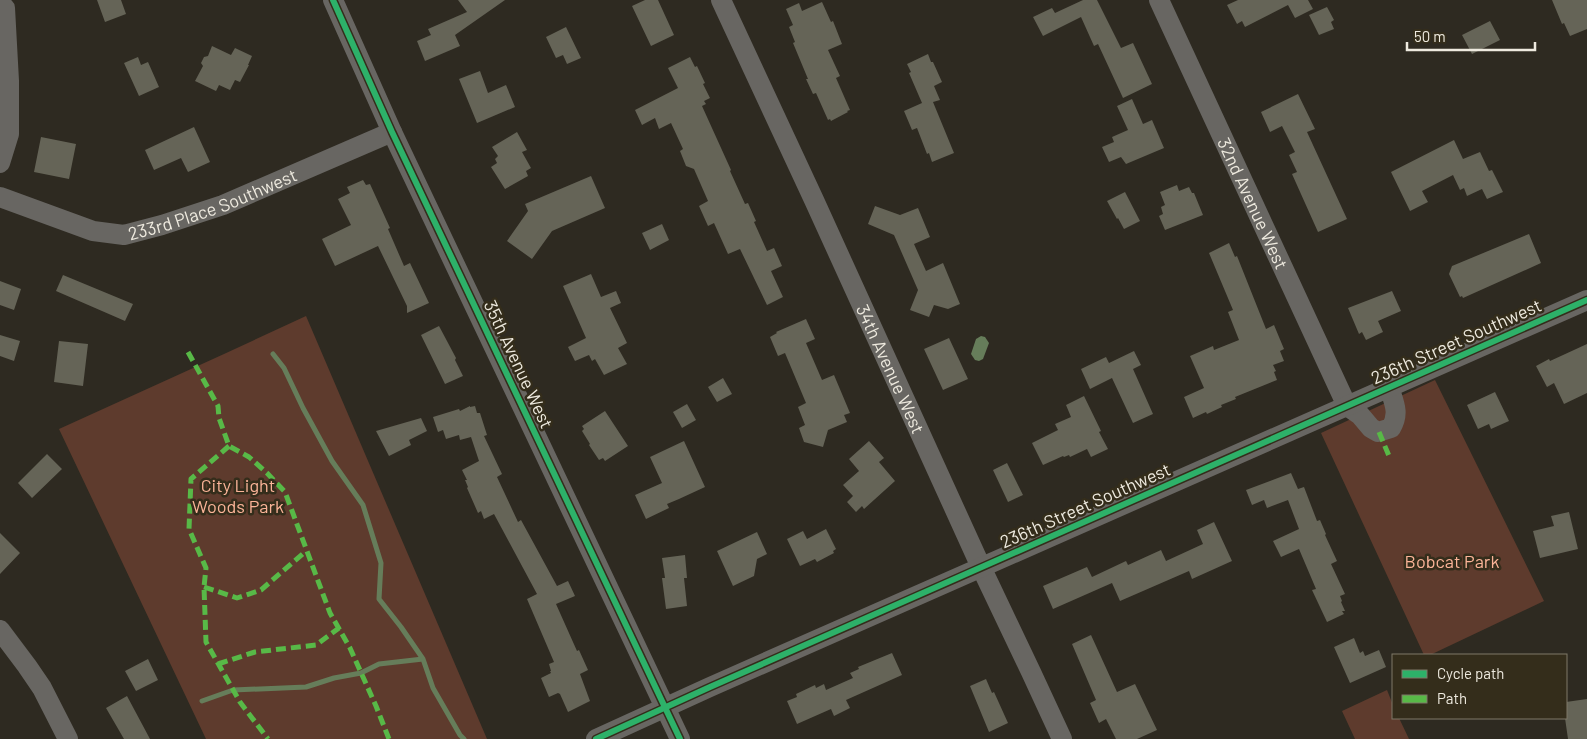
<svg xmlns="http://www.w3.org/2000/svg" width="1587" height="739" viewBox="0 0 1587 739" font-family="Barlow,sans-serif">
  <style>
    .green { fill: #5e3b2d }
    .water { fill: #667d5a }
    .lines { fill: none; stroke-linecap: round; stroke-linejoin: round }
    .stream { stroke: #667d5a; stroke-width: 5 }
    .building { fill: #656457 }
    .minor { stroke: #686662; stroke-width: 20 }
    .quiet { stroke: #58b947; stroke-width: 5; stroke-dasharray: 10 5; stroke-linecap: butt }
    .cycleway-casing { stroke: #342d1b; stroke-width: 9 }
    .cycleway { stroke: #2db169; stroke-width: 6 }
    .labels { text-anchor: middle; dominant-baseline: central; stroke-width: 5; stroke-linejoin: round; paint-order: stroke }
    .street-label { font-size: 18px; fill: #eeeadf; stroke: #342d1b }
    .park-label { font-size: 18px; fill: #fbb498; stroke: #342d1b }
  </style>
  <rect width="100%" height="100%" fill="#2e2a21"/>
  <path class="green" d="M306,316l181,423h-281l-147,-310 165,-75z
    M1435,380l109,221 -114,54h-6l-103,-222z
    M1387,690l6,15v13h6l10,21h-54l-13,-28z"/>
  <path class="water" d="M981,336l4,1 4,6 -6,16 -4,2 -4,-1 -4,-6 5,-15z"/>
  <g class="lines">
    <path class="stream" d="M273,354l11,14 19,40 29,53 31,44 18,58 -2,36 22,28 22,32 10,29 27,47 4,4
      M202,701l31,-11 73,-3 28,-9 27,-5 18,-9 44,-5"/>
  </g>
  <path class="building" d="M97,0h24l5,14 -21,8z
    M458,0h47l-50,35 5,11 -35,15 -8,-20 14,-6 -3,-6 39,-17z
    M645,0h13l16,35 -23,11 -19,-40z
    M1083,0h14l24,48 12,-5 19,41 -29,14 -25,-54 -4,2 -13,-29 -38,19 -10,-19 19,-9 3,5z
    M1238,0h70l5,9 -18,9 -7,-13 -43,22 -3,-6 -5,3 -10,-19z
    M1552,0h35v29l-17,7 -6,-13 -2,1z
    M822,2l9,20 2,-1 9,23 -14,6 12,26 -4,2 14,32 -3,1 1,1 -17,9 -1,-2 -2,1 -12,-27 -3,1 -7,-15h2l-15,-36 2,-1 -6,-15 4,-2 -7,-16 13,-6 3,8z
    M1327,7l7,13 -3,2 3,7 -15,6 -10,-20z
    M1490,21l10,19 -28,14 -10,-19z
    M566,27l15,31 -14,6 -4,-9 -7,3 -10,-21z
    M212,46l19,9 4,-7 17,8 -4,9h1l-9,17 -5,-2 -5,10 -11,-5 -3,6 -21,-10 8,-15 -2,-3 3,-6 4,-1z
    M928,54l3,8h2l9,20 -8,4 6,14 -7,2 21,51 -22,9 -3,-9 -2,1 -10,-26 -5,2 -8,-19 18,-8 -13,-30 2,-1 -4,-8z
    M138,57l3,8 7,-3 11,25 -20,9 -15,-33z
    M690,57l5,10 2,-1 8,17 -2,1 7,14 -6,3 2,3 -4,2 29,64 -1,1 15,33 3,-1 8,18 -2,1 13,29 7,-3 8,18 -11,5 12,26 -16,8 -27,-56 -12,5 -14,-31 -6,3 -9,-20 9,-5 -14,-32 -8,-3 -6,-15 3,-2 -12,-26 -12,6 -4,-11 -13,7 -7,-15 43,-22 -10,-20z
    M480,71l8,22 18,-8 9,22 -38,16 -18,-44z
    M1298,94l17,35 -8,3 40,87 -29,13 -26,-58 5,-2 -8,-17 6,-3 -13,-26 -12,6 -9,-20z
    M1132,99l11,25 9,-4 12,28 -38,16 -5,-7 -12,5 -7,-15 12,-5 -2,-5 16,-7 -11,-24z
    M194,127l16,35 -22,10 -7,-14 -27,12 -9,-20z
    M517,132l10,18 -5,2 9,16 -5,3 2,5 -23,13 -14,-22 6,-4 -2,-4 3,-3 -6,-9z
    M41,137l35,7 -7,35 -35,-7z
    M1454,140l9,19 17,-7 9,19 3,-1 11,22 -16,7 -5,-10 -15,7 -3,-8 -4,2 -7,-15 -31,16 6,11 -18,9 -19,-39z
    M591,176l14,32 -53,23 -20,28 -25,-18 21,-30 -3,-7z
    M363,180l3,5 4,-1 20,44 -2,1 16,37 6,-3 19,40 -22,10v-7l-29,-60 -43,20 -13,-27 29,-14 -13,-26 12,-6 -3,-6z
    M1177,185l2,6 10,-4 3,6h2l9,22 -38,15 -6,-14 4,-2 -2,-7 4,-2 -5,-13z
    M1125,192l15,29 -16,8 -6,-11 -1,1 -10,-18z
    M875,206l25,9 18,-7 12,29 -16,7 12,27 17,-8 17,41 -12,5 -14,-4 -5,12 -19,-7 8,-20 -24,-55 -26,-11z
    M662,224l7,16 -19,10 -8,-17z
    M1529,234l12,29 -78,35 -1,-2 -2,1 -11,-23 3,-8z
    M1229,243l6,14 2,-1 29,73 8,-4 10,24 -4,2 4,10 -11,4 3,6 -2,1 3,8 -42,17 1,2 -15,6 1,2 -15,7 -1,-2 -13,6 -9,-21 20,-9 -14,-32 23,-10 1,4 25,-10 -11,-28 5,-2 -24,-57z
    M591,274l10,23 15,-6 5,12 -11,5 17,35 -9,5 9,16 -23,11 -9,-16 -3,2 -3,-6 -14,6 -7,-14 18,-9 -23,-52z
    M63,275l70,29 -8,17 -69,-30z
    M0,281l21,8 -7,21 -14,-5z
    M1392,291l9,20 -23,10 5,11 -17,8 -4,-8 -3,2 -11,-26z
    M806,319l9,20 -9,4 16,37 12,-5 16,38 -6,2 3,7 -19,8 -5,17 -19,-5 -5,-14 6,-3 -7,-18 8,-4 -21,-50 -7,3 -8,-19 7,-4 -1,-1z
    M439,326l17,32 -1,2 8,16 -18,8 -24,-49z
    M0,335l20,6 -6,20 -14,-5z
    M949,338l19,41 -25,11 -19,-41z
    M59,341l29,3 -5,42 -29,-4z
    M1587,344v49l-23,11 -10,-21 -7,4 -11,-21 13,-7 1,2z
    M1134,351l7,14 -8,4 20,45 -20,9 -21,-45 -22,11 -9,-20 25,-12 3,6z
    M723,378l9,16 -15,8 -9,-15z
    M1495,392l14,29 -18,8 -2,-5 -11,5 -11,-24z
    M1084,396l17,35 -2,1 9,17 -17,8 -4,-8 -17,8 -1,-2 -5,2 -1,-1 -20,9 -11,-22 26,-13 -3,-6 16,-7 -5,-12z
    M687,404l9,16 -14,8 -9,-16z
    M470,406v1l5,-1 2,7h3l7,22 -3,1 18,38 -5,3 21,45 3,-2 36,66 11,-5 7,15 -19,8 21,47 2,-1 9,20 -8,4 10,27 -22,11 -8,-18 -2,-1 -9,4 -8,-19 10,-5 -1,-2h1l-2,-7 5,-2 -27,-63 10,-5 -43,-80 -10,5 -3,-8 -3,2 -11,-25 1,-1 -3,-7h2l-5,-10 17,-9 -8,-24 -11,3 -1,-5 -13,4 -3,-9 -5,2 -5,-15 26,-8 1,2z
    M605,411l23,35 -23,15 -2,-3 -4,2 -10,-15 1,-1 -8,-13 2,-2 -2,-3z
    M421,418l6,13 -18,9 2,5 -22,11 -13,-25z
    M684,441l21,46 -26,12 -1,-2 1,2 -12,5 2,4 -23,11 -11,-24 27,-12 -12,-26z
    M869,441l15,17 -5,4 16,19 -31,28 -2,-3 -6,6 -9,-10 6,-6 -10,-11 16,-14 -10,-12z
    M47,454l15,15 -30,29 -14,-15z
    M1007,463l16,32 -15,7 -15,-32z
    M1291,473l7,16 6,-2 13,34 3,-1 6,14 -1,1 12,26 -6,3 14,30 -5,2 2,5 -1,1 4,9h-3l2,3 -17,8 -15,-32 4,-1 -17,-40 -18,8 -8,-16 26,-12 -11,-29 -21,8 -3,-8 -12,5 -6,-15z
    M1569,512l9,37 -38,9 -7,-27 21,-5 -3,-10z
    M1214,522l18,39 -40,18 -3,-8 -69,30 -8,-18 -59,26 -10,-23 44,-19 5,10 34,-16 2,4 33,-15 5,11 37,-17 -6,-14z
    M826,529l10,20 -3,2 1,2 -17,9 -2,-3 -15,7 -13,-27 16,-8 4,8z
    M757,532l10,22 -10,5 -3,17 -21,10 -16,-35z
    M0,533l20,20 -20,21z
    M685,555l2,23h-3l3,28 -21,3 -4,-31h3l-3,-20z
    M1091,635l26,57 18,-8 22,46 -20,9h-21l-10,-20 -7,4 -9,-20 6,-3 -24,-56z
    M1354,638l6,15 3,-2 2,5 14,-6 7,17 -36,16 -16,-36z
    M892,653l10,22 -56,25 4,8 -16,8 -3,-7 -34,15 -10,-23 10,-4 -1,-3 19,-9 1,3 8,-4 2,6 27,-12 -3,-5 9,-4 -1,-2z
    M148,659l10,21 -22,11 -11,-20z
    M986,679l6,14 2,-1 14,31 -19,9 -19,-46z
    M127,696l23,43h-26l-18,-31z
    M1587,699v40h-19l-3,-21 1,-16z"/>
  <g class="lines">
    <g class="minor">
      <path d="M333,0l59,132 288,607"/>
      <path id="s1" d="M721,0l93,200 167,367 50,105 31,67"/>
      <path id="s2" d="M1159,0l188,406 13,9 11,13 7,4 13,-4c9,-15 3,-25 -2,-41"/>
      <path d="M0,163l9,-29v-53l-4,-73"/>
      <path id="s3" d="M0,197l93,34 31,4 38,-10 61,-20 169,-73"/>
      <path d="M0,630l27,36 15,22 26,51"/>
      <path d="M596,739l114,-52 877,-387"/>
    </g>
    <path class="quiet" d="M188,352l30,54 1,12 10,28 20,11 18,16 18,19 45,121 20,35 26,58 13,33
      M1379,432l10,24
      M229,446l-38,33 -2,50 17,39 -2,19 2,55 34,60 28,37
      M204,587l33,11 24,-8 45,-39
      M218,664l37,-12 61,-7 23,-17"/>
    <g class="cycleway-casing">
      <path id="cycleway" d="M333,0l59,132 288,607
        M596,739l114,-52 877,-387"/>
    </g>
    <use href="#cycleway" class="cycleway"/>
  </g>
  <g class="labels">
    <g class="street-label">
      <text stroke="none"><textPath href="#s3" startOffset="224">233rd Place Southwest</textPath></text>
      <text stroke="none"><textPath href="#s2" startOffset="224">32nd Avenue West</textPath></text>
      <text transform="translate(1456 341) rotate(-24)">236th Street Southwest</text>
      <text transform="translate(519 364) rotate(65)">35th Avenue West</text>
      <text stroke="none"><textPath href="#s1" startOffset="406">34th Avenue West</textPath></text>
      <text transform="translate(1085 505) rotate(-24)">236th Street Southwest</text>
    </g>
    <g class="park-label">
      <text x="238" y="485">City Light<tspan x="238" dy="21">Woods Park</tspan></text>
      <text x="1452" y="561">Bobcat Park</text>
    </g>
  </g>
  <rect x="1392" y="654" width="175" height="65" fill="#342d1b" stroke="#7e7969"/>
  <rect x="1402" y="670" width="25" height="8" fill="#2db169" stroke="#7e7969"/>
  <text x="1437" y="679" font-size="15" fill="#eeeadf">Cycle path</text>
  <rect x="1402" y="695" width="25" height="8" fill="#58b947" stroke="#7e7969"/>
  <text x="1437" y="704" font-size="15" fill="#eeeadf">Path</text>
  <path d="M1407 42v8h128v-8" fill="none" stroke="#eeeadf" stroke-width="2.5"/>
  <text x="1414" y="42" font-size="15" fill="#eeeadf" stroke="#342d1b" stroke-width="4" paint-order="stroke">50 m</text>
</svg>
